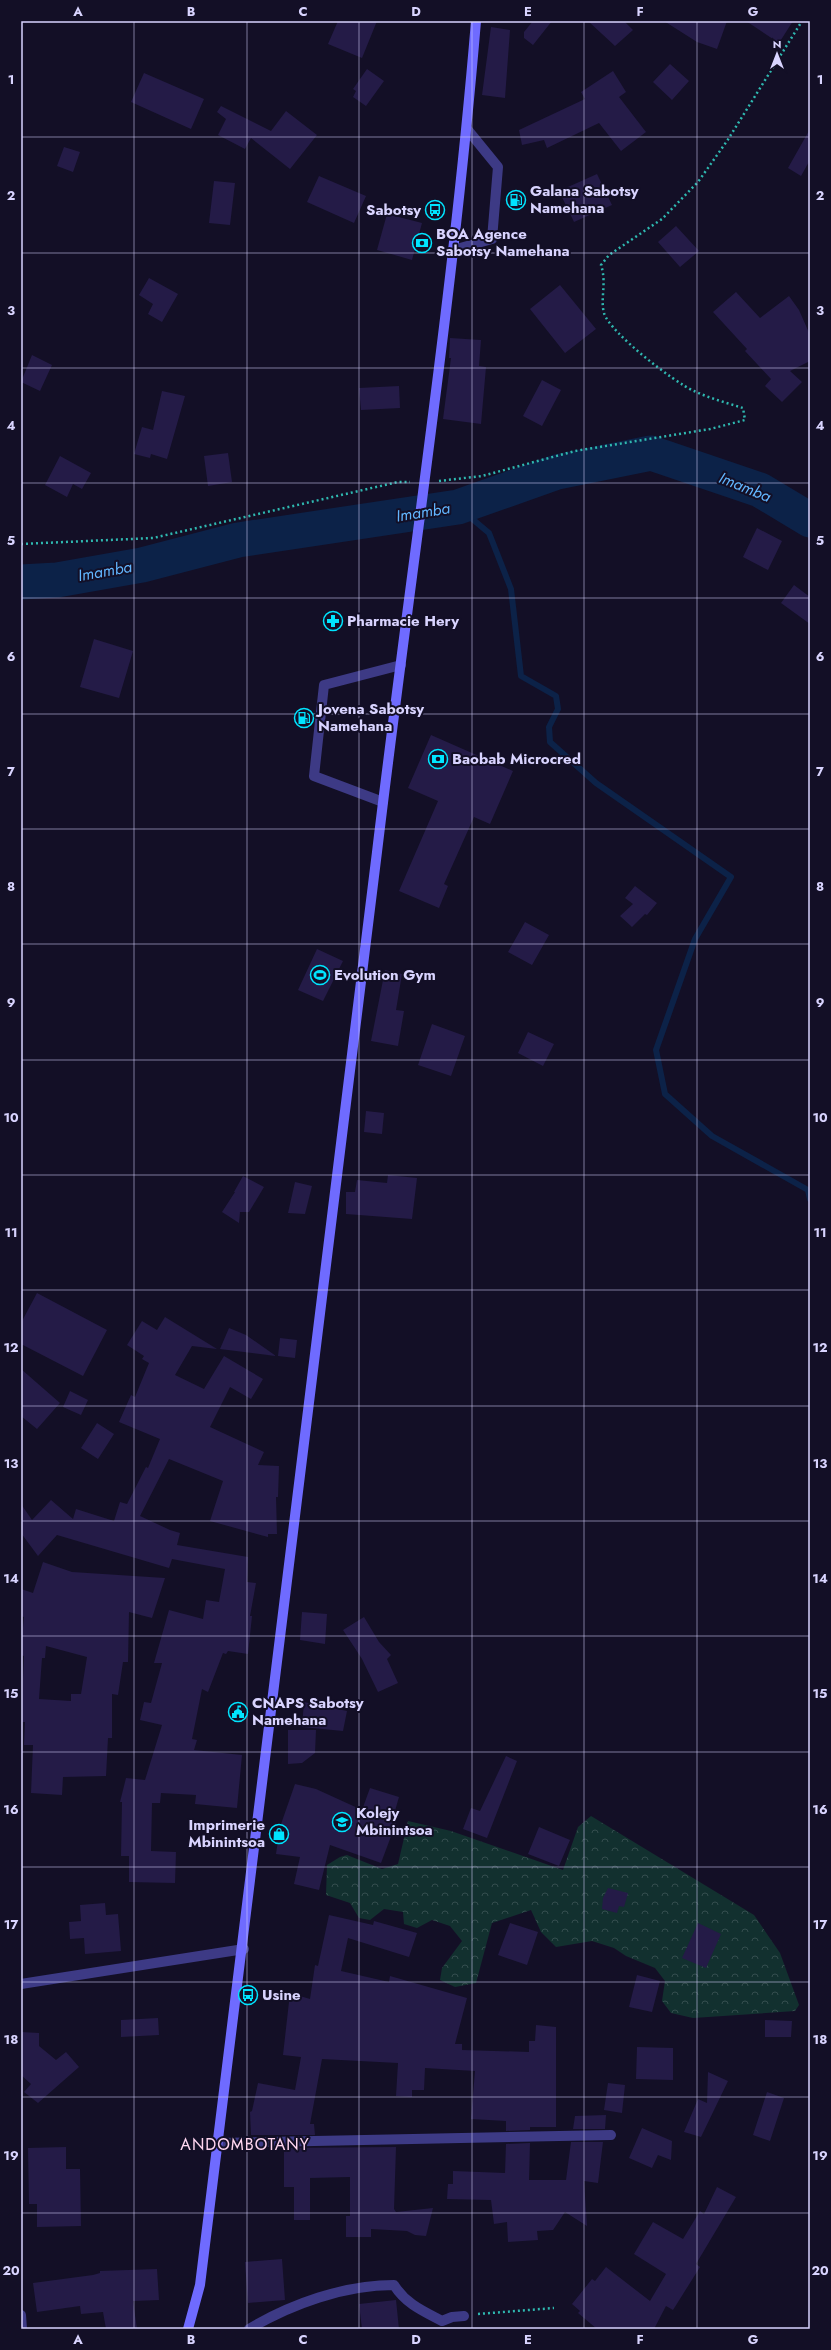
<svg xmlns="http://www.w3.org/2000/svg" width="831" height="2350" viewBox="0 0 831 2350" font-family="Jost,sans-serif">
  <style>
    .forest { fill: url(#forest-crowns) }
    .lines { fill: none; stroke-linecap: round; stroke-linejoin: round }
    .stream { stroke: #0c2248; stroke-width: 6 }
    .river { stroke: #0c2248; stroke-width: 35 }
    .building { fill: #241b47; fill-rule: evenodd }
    .path { stroke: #2fb8b0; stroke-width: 2.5; stroke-dasharray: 2 3; stroke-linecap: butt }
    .service { stroke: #3d3a85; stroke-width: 10 }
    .minor { stroke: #3d3a85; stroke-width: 10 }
    .secondary { stroke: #6f6bff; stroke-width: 10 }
    .grid { fill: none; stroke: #d9d4ff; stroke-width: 1; stroke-opacity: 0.55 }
    .labels { text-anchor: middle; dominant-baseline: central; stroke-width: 4; stroke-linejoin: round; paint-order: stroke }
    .poi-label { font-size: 15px; font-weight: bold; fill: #d9d4ff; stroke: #130f26; text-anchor: start }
    .water-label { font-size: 16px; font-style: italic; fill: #62b6ff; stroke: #130f26 }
    .neighbourhood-label { font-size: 16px; letter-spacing: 1px; fill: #ffd6f0; stroke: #130f26 }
    .neatline { fill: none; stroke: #d9d4ff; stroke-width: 1.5 }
    .grid-label { font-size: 13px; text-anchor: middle; font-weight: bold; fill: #d9d4ff }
  </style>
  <defs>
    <pattern id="forest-crowns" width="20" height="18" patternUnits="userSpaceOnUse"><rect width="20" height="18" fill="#12302f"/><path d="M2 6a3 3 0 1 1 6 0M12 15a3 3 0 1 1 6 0" fill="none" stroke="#344d4e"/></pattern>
  </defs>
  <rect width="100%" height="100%" fill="#130f26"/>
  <path class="forest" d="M591,1816l163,99 26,38 19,52 -4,6 -102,7 -22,-5 -9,-12 3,-20 -10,-13 -29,-12 -12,-8 -22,-7 -36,6 -15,-15 -10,-22 -39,13 -16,60 -21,4 -15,-7 2,-12 20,-27 -12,-15 -18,-6 -15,8 -13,-4 -1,-12 -19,-3 -14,11 -11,-2 -9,-15 -24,-8 1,-30 13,-8 7,-2 35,14 16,-5 10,-43 43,10 112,39 15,-43z"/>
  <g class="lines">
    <path class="stream" d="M458,507l31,26 22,56 10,87 35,20 2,13 -9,18 1,15 46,41 135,94 -36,62 -39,111 9,44 47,42 96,54 2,9"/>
    <path class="river" d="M21,582l36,-2 85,-15 96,-25 220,-33 99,-35 94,-19 109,37 50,30"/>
  </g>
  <path class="building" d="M338,21h39l-15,37 -34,-14z
    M533,21h19l-19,24 -9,-7v-6z
    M588,21h36l9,9 -18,16z
    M664,21h63l-10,28 -20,-7z
    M746,21h47l-14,22z
    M491,27l19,3 -5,68 -23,-3z
    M670,64l19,17 -17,19 -19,-18z
    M367,69l17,12 -18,25 -13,-9 3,-6 -3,-2z
    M613,71l13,21 -7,5 27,35 -25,19 -22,-28 -52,25 -3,-8 -22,5 -3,-15 66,-31 -4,-7z
    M144,73l60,26 -13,30 -60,-27z
    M221,106l50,25 15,-20 31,24 -27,34 -39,-31 -6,11 -27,-14 8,-16 -9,-7z
    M810,129v31l-9,16 -13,-8z
    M64,147l16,5 -7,20 -16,-6z
    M597,174l15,31 -38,17 -15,-31z
    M319,176l47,20 -12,27 -47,-21z
    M214,181l21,2 -5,42 -21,-2z
    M387,214l35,9 -10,37 -35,-10z
    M676,226l23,25 -19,16 -22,-25z
    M149,278l29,16 -16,28 -14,-8 5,-10 -14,-9z
    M560,285l36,44 -31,24 -35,-44z
    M736,292l24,26 29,-22 10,14 11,25v26l-20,10 12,11 -20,20 -17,-16 6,-7 -26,-28 2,-2 -34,-37z
    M450,338l31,2 -2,26 7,1 -5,57 -38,-5 8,-61h-2z
    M32,355l20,10 -12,26 -19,-9z
    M542,380l19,10 -19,36 -19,-10z
    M399,386l1,22 -39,2 -2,-22z
    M162,391l23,5 -18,63 -16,-5 -1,4 -16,-4 8,-27 11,3z
    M228,453l4,29 -24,4 -4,-30z
    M60,456l31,17 -9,16 -9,-5 -6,13 -22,-12z
    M757,528l25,13 -14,29 -25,-13z
    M794,585l16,12v27l-29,-21z
    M94,639l39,12 -14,47 -39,-11z
    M431,735l82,36 -23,53 -16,-7 -30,67 4,2 -9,22 -40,-17 39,-90 -30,-13z
    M635,886l22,17 -10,12 -2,-1 -13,13 -12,-11 13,-12 -8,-6z
    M525,922l24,13 -17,30 -24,-13z
    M317,949l26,12 -20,40 -25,-11z
    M385,970l17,4 -6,36 8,1 -6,35 -27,-5z
    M432,1024l33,12 -14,40 -33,-11z
    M528,1032l26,12 -11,22 -25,-13z
    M366,1111l18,2 -2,21 -18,-2z
    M388,1175l29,3 -5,41 -66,-5v-22h9l2,-12 30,3z
    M243,1176l21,11 -15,25h-9l-1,11 -17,-11 13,-20h-1z
    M295,1182l17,4 -7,28 -17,-1z
    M37,1293l70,37 -24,46 -62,-32v-21z
    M165,1317l52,32 -25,-3 -17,29 29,14 20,-33 39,23 -12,20 -21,-12 -20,40 54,25 -6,13 21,1 -1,31h-2l1,37h-9v3l-58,-16 13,-40 -54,-22 -29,57 30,14 10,3 -3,12 71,12 -1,25 9,1 -6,33h2l-4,38 -20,-3 -2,3 -3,-1 -15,39 -6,-3 -10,50 5,1 -3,10 48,5 -5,53 -42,-4 1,-9 -35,-2 -1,10h-8l-1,48 25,1 -1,31 -46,-1v-26h-8l1,-54h-2l6,-24 19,2 17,-55 -22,-5 4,-18 7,1 11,-40h-8l15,-53 34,9 3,-19 13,2 6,-33 -53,-10 -3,9 -112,-33 -19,21 -17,-23v-29l11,16 19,-20 22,19 3,-10 38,12 6,-19 7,2 19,-37 2,1 12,-29 -41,-17 12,-27 4,2 14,-34 -7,-4 2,-3 -17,-11 15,-24 15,9z
    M229,1328l17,7 30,21 -56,-7z
    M280,1338l17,2 -2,18 -17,-2z
    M21,1369l39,34 -23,26 -16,-13z
    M70,1391l18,9 -7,15 -18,-8z
    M97,1423l17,11 -16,25 -17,-11z
    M43,1562l29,10 93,6 -13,40 -23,-6 -1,50h-5l-5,33 -6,-1v44h-4l-2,38 -43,1 -1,18 -31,-2 2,-48h-9l1,-23h-4l3,-66 -3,-1v-8l3,-30 -3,-1v-27l12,4zM46,1646l41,11 -6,37h-10v7l-32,-2 3,-41h3z
    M302,1612l25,2 -2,30 -25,-4z
    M364,1617l15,25 12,13 -4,4 11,24 -20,9 -16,-33 -19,-29z
    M304,1702l43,9 -4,20 -41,-4z
    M288,1730h28l-1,23 -13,10 -14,1z
    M506,1756l11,5 -30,77 -24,-9 8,-21 9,3z
    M295,1784l21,5 46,21 8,-22 29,9 -7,24 4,2 -15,40 -51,-18 -11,45 -25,-6 6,-27 -24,-3 4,-27z
    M539,1827l31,13 -11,26 -31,-12z
    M608,1888l20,5 -4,14 -5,-1 -2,7 -15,-4 1,-11z
    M105,1903l1,12 12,-1 3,37 -36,3 -1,-16 -14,1 -1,-17 12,-1 -1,-16z
    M329,1915l44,10 1,-4 43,12 -8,24 -61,-19 -7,33 48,11 1,-6 77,22 -12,46h7v6l67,2v-11h6l1,-16 20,2v100h-26v3l-24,1v-10l-35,-2 4,-48 -50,-3 -1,22h-12v7l-16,-1 2,-33 -76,-4 -12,65h4l1,11h-64l-1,-23 2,-1 6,-28 37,7 6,-33 -18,-2 7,-62 20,6 5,-34 3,1z
    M510,1923l28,9 -11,33 -29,-10z
    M698,1923l23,11 -15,34 -24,-10z
    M637,1975l23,6 -8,31 -23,-5z
    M158,2018l1,17 -38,2v-17z
    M765,2020l27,1 -1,16h-26z
    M21,2032l18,1v13l17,14 10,-8 13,15 -41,36 -14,-11 7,-8 -10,-9z
    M637,2047l36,1v32l-37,-1z
    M708,2072l20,9 -27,56 -17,-5 14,-33 9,4z
    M608,2083l17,2 -3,28 -18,-3z
    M767,2092l17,6 -14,43 -17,-6z
    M606,2115l-1,14h-32l2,-13z
    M642,2128l30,13 -1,19 -13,-5 -6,13 -23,-10z
    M571,2142h32l-5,41 -14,-2 3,45 -22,-14 -12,18 -16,1 1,9 -30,2 -1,-20 -13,2 -3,-24 -44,-1 1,-15h5v-13l52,2 1,-29 24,-1 -1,37h37z
    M66,2147v22h14l1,57 -44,1v-23h-8l-1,-56z
    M396,2147l-2,62 2,3 37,-4 -7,28 -11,-1 -8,-4 -36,-2v8h-25v-21h4v-39l-40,1v42h-16v-33h-10v-39z
    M717,2187l19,10 -40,67 4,3 -27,43 -7,-4 -12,23h-57l-19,-16 2,-2 -8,-7 20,-25 3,2 11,-14 44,34 16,-27 -32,-20 19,-32 30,17 17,-28 4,3z
    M282,2259l3,41 -37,3 -3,-41z
    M157,2269l2,31 -26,1 4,28h-31l-3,-17 -22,2 -1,-8 -43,6 -4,-29 60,-8 7,-2v-2z
    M396,2300l3,29h-37l-3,-25z"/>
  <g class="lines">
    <path class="path" d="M439,481l43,-5 93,-25 135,-22 35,-9 -2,-12c-16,-5 -34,-10 -49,-17 -19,-8 -85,-59 -90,-78 -4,-14 3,-30 -3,-48l8,-10 53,-36 36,-37 29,-41 75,-120
      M21,544l132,-6 245,-56h12
      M478,2314l76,-6"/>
    <path class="service" d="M453,250l39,-11 6,-72 -31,-38
      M383,802l-69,-26 10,-91 77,-20"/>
    <path class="minor" d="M21,1984l223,-35
      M219,2143l392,-8
      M21,2315l1,14
      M249,2329c42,-25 95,-44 145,-44 12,19 29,26 48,36l10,-4 12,-1"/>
    <path class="secondary" d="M188,2329l12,-44c63,-478 119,-956 177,-1433 33,-277 76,-553 99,-831"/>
  </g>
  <path class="grid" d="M134,21v2308M247,21v2308M359,21v2308M472,21v2308M584,21v2308M697,21v2308M21,137h789M21,253h789M21,368h789M21,483h789M21,598h789M21,714h789M21,829h789M21,944h789M21,1060h789M21,1175h789M21,1290h789M21,1406h789M21,1521h789M21,1636h789M21,1752h789M21,1867h789M21,1982h789M21,2097h789M21,2213h789"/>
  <defs>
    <g id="fuel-ring" transform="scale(1)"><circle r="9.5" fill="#130f26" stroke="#00e5ff" stroke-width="1.5"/><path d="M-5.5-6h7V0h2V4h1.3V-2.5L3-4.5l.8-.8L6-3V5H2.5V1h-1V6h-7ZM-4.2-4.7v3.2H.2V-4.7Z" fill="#00e5ff"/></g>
    <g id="bus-ring" transform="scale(1)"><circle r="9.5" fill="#130f26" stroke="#00e5ff" stroke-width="1.5"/><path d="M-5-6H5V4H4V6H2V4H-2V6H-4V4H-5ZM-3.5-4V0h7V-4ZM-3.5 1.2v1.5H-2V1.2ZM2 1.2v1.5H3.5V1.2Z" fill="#00e5ff"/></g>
    <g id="bank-ring" transform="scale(1)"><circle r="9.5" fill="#130f26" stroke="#00e5ff" stroke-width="1.5"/><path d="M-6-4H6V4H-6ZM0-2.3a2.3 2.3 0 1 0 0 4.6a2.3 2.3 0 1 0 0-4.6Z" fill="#00e5ff"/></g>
    <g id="pharmacy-ring" transform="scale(1)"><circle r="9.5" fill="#130f26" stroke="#00e5ff" stroke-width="1.5"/><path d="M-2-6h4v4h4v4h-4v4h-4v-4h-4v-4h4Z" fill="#00e5ff"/></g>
    <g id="stadium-ring" transform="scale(1)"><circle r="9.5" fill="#130f26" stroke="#00e5ff" stroke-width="1.5"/><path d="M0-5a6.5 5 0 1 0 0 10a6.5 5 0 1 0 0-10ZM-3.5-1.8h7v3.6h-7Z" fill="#00e5ff"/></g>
    <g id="civic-ring" transform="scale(1)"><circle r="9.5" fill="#130f26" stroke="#00e5ff" stroke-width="1.5"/><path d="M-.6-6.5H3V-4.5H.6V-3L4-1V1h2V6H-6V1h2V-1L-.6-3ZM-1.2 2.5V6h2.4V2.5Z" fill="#00e5ff"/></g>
    <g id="school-ring" transform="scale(1)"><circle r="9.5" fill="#130f26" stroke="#00e5ff" stroke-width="1.5"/><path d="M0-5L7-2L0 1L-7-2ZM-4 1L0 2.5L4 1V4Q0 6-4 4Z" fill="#00e5ff"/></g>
    <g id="shop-ring" transform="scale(1)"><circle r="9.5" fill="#130f26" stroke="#00e5ff" stroke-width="1.5"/><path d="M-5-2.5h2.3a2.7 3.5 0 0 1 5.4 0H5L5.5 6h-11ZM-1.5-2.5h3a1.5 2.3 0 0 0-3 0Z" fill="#00e5ff"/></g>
  </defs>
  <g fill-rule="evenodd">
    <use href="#fuel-ring" x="516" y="200"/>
    <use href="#bus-ring" x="435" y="210"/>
    <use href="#bank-ring" x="422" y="243"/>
    <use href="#pharmacy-ring" x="333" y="621"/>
    <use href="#fuel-ring" x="304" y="718"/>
    <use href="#bank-ring" x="438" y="759"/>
    <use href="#stadium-ring" x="320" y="975"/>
    <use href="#civic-ring" x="238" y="1712"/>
    <use href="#school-ring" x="342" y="1822"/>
    <use href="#shop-ring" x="279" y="1834"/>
    <use href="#bus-ring" x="248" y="1995"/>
  </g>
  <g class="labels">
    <g class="poi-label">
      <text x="530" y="191">Galana Sabotsy<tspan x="530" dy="17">Namehana</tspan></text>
      <text x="421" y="210" text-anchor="end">Sabotsy</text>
      <text x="436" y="234">BOA Agence<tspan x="436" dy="17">Sabotsy Namehana</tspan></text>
      <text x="347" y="621">Pharmacie Hery</text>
      <text x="318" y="709">Jovena Sabotsy<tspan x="318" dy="17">Namehana</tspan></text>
      <text x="452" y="759">Baobab Microcred</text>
      <text x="334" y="975">Evolution Gym</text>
      <text x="252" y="1703">CNAPS Sabotsy<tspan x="252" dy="17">Namehana</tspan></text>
      <text x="356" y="1813">Kolejy<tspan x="356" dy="17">Mbinintsoa</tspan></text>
      <text x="265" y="1825" text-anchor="end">Imprimerie<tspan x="265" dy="17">Mbinintsoa</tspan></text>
      <text x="262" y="1995">Usine</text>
    </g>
    <g class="water-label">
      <text transform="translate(745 487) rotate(22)">Imamba</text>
      <text transform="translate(423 512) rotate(-9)">Imamba</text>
      <text transform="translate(105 571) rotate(-10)">Imamba</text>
    </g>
    <g class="neighbourhood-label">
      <text x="245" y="2144">ANDOMBOTANY</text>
    </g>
  </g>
  <rect width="831" height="2350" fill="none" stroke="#130f26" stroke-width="44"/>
  <g transform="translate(777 54)" stroke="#130f26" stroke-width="3" paint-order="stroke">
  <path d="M0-3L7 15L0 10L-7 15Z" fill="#d9d4ff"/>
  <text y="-6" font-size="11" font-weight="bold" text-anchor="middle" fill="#d9d4ff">N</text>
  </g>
  <rect x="22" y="22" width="787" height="2306" class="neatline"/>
  <g class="grid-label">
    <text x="78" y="16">A</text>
    <text x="191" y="16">B</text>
    <text x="303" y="16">C</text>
    <text x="416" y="16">D</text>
    <text x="528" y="16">E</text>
    <text x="640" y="16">F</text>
    <text x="753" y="16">G</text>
    <text x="11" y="84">1</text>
    <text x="820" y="84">1</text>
    <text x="11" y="200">2</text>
    <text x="820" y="200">2</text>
    <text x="11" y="315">3</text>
    <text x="820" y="315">3</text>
    <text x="11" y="430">4</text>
    <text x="820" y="430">4</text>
    <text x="11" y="545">5</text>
    <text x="820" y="545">5</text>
    <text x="11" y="661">6</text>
    <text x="820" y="661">6</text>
    <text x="11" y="776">7</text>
    <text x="820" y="776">7</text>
    <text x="11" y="891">8</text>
    <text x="820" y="891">8</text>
    <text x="11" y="1007">9</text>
    <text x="820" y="1007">9</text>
    <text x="11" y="1122">10</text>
    <text x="820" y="1122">10</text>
    <text x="11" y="1237">11</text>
    <text x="820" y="1237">11</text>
    <text x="11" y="1352">12</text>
    <text x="820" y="1352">12</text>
    <text x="11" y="1468">13</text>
    <text x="820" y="1468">13</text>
    <text x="11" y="1583">14</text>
    <text x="820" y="1583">14</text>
    <text x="11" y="1698">15</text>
    <text x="820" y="1698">15</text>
    <text x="11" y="1814">16</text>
    <text x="820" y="1814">16</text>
    <text x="11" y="1929">17</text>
    <text x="820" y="1929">17</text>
    <text x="11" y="2044">18</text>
    <text x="820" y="2044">18</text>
    <text x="11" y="2160">19</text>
    <text x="820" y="2160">19</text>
    <text x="11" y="2275">20</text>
    <text x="820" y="2275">20</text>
    <text x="78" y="2344">A</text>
    <text x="191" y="2344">B</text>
    <text x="303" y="2344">C</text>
    <text x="416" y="2344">D</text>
    <text x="528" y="2344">E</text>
    <text x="640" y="2344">F</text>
    <text x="753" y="2344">G</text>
  </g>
</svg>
